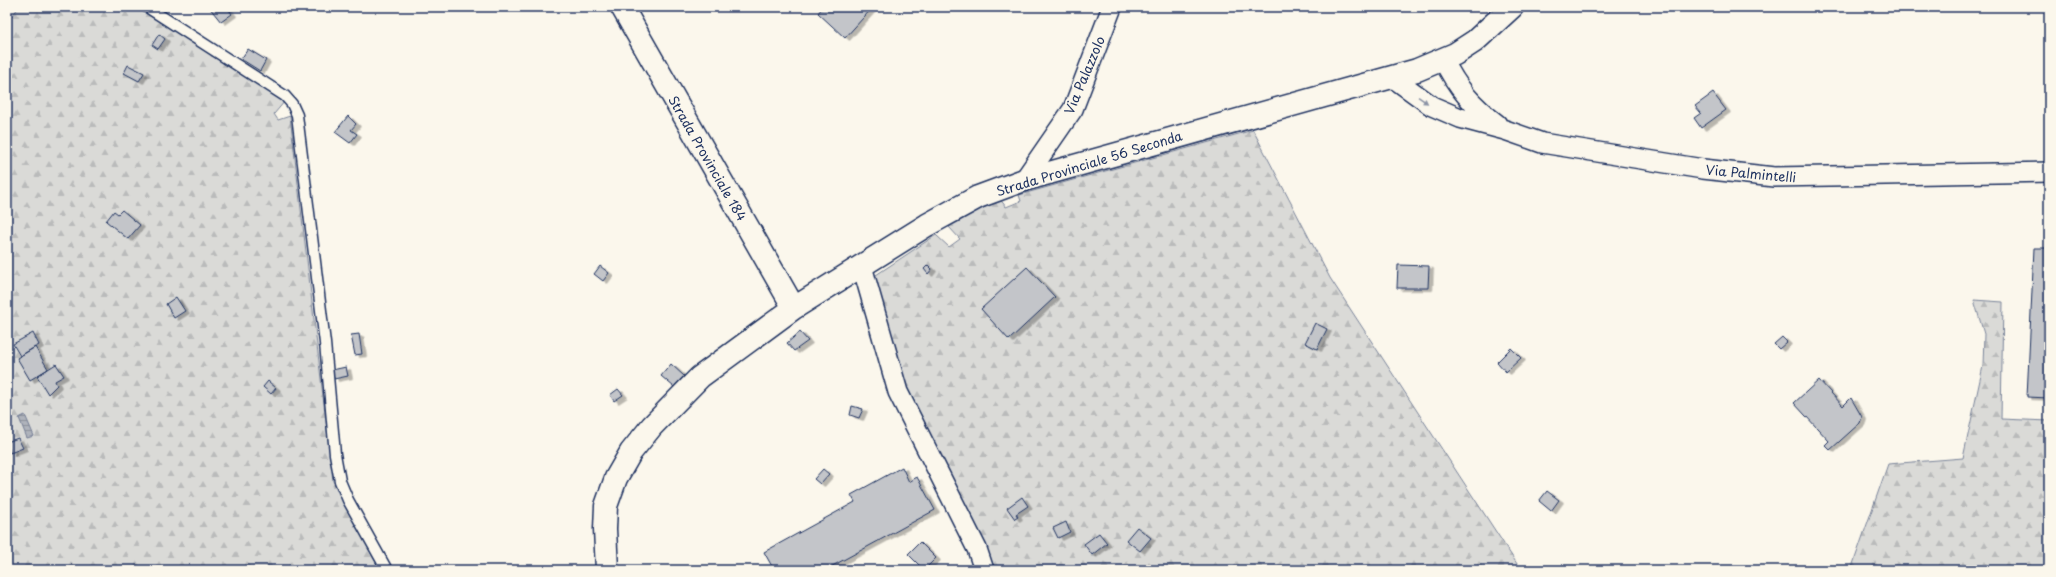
<svg xmlns="http://www.w3.org/2000/svg" width="2056" height="577" viewBox="0 0 2056 577" font-family="'Playpen Sans',sans-serif">
  <style>
    .forest { fill: url(#forest-firs); stroke: #7a849a }
    .water { fill: url(#water-rules); stroke: #747e96 }
    .building { fill: #c3c5c9; stroke: #1b2f5e; filter: url(#shadow) }
    .lines { fill: none; stroke-linecap: round; stroke-linejoin: round }
    .service-casing { stroke: #1b2f5e; stroke-width: 13 }
    .minor-casing { stroke: #1b2f5e; stroke-width: 22 }
    .tertiary-casing { stroke: #1b2f5e; stroke-width: 25 }
    .service { stroke: #fbf7ec; stroke-width: 10 }
    .minor { stroke: #fbf7ec; stroke-width: 19 }
    .tertiary { stroke: #fbf7ec; stroke-width: 22 }
    .oneway { fill: #8b93a5 }
    .labels { text-anchor: middle; dominant-baseline: central; stroke-width: 3.5; stroke-linejoin: round; paint-order: stroke }
    .street-label { font-size: 13px; fill: #1b2f5e; stroke: #fbf7ec }
  </style>
  <defs>
    <pattern id="forest-firs" width="22" height="20" patternUnits="userSpaceOnUse"><rect width="22" height="20" fill="#dadad7"/><path d="M5 1l3.5 6h-7zM16 11l3.5 6h-7z" fill="#babbbb"/></pattern>
    <pattern id="water-rules" width="6" height="5" patternUnits="userSpaceOnUse"><rect width="6" height="5" fill="#afb3bb"/><path d="M0 2.5h6" fill="none" stroke="#8e929b"/></pattern>
    <filter id="shadow"><feDropShadow dx="4.5" dy="2.5" stdDeviation="0" flood-color="#0004"/></filter>
  </defs>
  <rect width="100%" height="100%" fill="#fbf7ec"/>
  <filter id="ink" filterUnits="userSpaceOnUse"><feTurbulence type="fractalNoise" baseFrequency=".025" numOctaves="2"/><feDisplacementMap in="SourceGraphic" scale="8" xChannelSelector="R" yChannelSelector="G"/><feConvolveMatrix kernelMatrix="1 2 1 2 8 2 1 2 1" color-interpolation-filters="sRGB"/></filter>
  <g filter="url(#ink)">
    <path class="forest" d="M19,7h117l149,94 -11,13 4,6 12,-4 43,365 47,89h-373v-548z
      M1253,130l77,148 191,292h-525l-88,-175 -35,-118 63,-42 13,12 11,-8 -11,-12 51,-28 6,8 15,-6 -2,-6z
      M1974,300l29,2 -2,117 48,2v149h-198l37,-106 75,-6 20,-92 1,-32z"/>
    <path class="water" d="M25,415l9,21 -7,2 -8,-20z"/>
    <path class="building" d="M209,7h18l5,7 -11,8z
      M823,7h50l-28,31 -27,-25z
      M159,34l6,5 -7,10 -6,-4z
      M248,49l18,11 -6,11 -19,-12z
      M128,65l16,8 -5,8 -15,-8z
      M1713,93l13,17 -25,18 -7,-10 7,-5 -6,-7z
      M348,116l8,8 -5,6 6,4 -7,9 -15,-11z
      M122,210l18,15 -12,14 -22,-18 8,-10 4,3z
      M2034,248h15v150l-22,-1z
      M928,265l4,4 -4,5 -4,-5z
      M1398,265l31,1 -1,22h-31z
      M600,266l9,7 -6,8 -9,-7z
      M1027,267l28,30 -46,43 -28,-31z
      M176,297l9,14 -11,7 -8,-14z
      M1315,323l12,6 -10,20 -12,-6z
      M800,332l8,9 -14,10 -7,-8z
      M33,333l6,12 -19,11 -7,-12z
      M359,334l3,20 -7,1 -4,-20z
      M1782,337l5,5 -8,7 -5,-5z
      M35,347l13,22 -18,11 -13,-22z
      M1511,348l10,10 -15,14 -9,-10z
      M56,364l8,12 -9,5 2,4 -9,9 -11,-18z
      M671,364l13,12 -10,11 -13,-11z
      M346,367l2,9 -14,3 -2,-9z
      M1819,380l24,26 8,-8 11,19 -2,6 -30,27 -5,-5 4,-4 -35,-38z
      M268,381l8,7 -5,6 -8,-7z
      M618,389l5,6 -9,6 -4,-6z
      M852,406l11,3 -4,9 -9,-3z
      M18,438l5,10 -13,5 -3,-11z
      M902,467l7,15 8,-5 18,33 -110,60h-51l-10,-18 91,-50 -4,-7z
      M823,469l6,5 -9,10 -6,-5z
      M1547,491l12,9 -8,11 -12,-10z
      M1022,497l6,9 -12,8 2,3 -3,2 -8,-11z
      M1066,522l4,10 -12,6 -5,-10z
      M1137,527l14,11 -11,13 -14,-11z
      M1099,533l8,10 -15,12 -8,-11z
      M920,542l16,16 -12,12 -16,-16z"/>
    <g class="lines">
      <g class="service-casing">
        <path id="service" d="M147,7l138,89 7,8 5,11 28,228 10,111 5,27 8,19 39,70"/>
      </g>
      <g class="minor-casing">
        <path id="minor" d="M1443,59c14,29 29,46 54,65
          M1392,77l40,29 28,12 45,12 37,13 161,26 71,8 275,-5
          M1024,180l49,-71 39,-102
          M862,266l36,126 79,157 7,21"/>
      </g>
      <g class="tertiary-casing">
        <path id="tertiary" d="M622,7l172,301
          M607,570l-2,-41 1,-23 10,-28 15,-26 21,-26 48,-49 94,-69 133,-83 51,-28 46,-17 393,-110 38,-16 20,-13 37,-34"/>
      </g>
      <use href="#service" class="service"/>
      <use href="#minor" class="minor"/>
      <use href="#tertiary" class="tertiary"/>
    </g>
    <defs><path id="oneway-solid" d="M-6-.8H1V-3.2L6.5 0L1 3.2V.8H-6Z"/></defs>
    <use class="oneway" href="#oneway-solid" transform="translate(1423 100) rotate(34)"/>
  </g>
  <g class="labels">
    <g class="street-label">
      <text transform="translate(1084 75) rotate(-67)">Via Palazzolo</text>
      <text transform="translate(708 158) rotate(60)">Strada Provinciale 184</text>
      <text transform="translate(1089 163) rotate(-17)">Strada Provinciale 56 Seconda</text>
      <text transform="translate(1751 173) rotate(5)">Via Palmintelli</text>
    </g>
  </g>
  <rect width="2056" height="577" fill="none" stroke="#fbf7ec" stroke-width="24"/>
  <rect x="12" y="12" width="2032" height="553" fill="none" stroke="#1b2f5e" stroke-width="1.5" filter="url(#ink)"/>
</svg>
